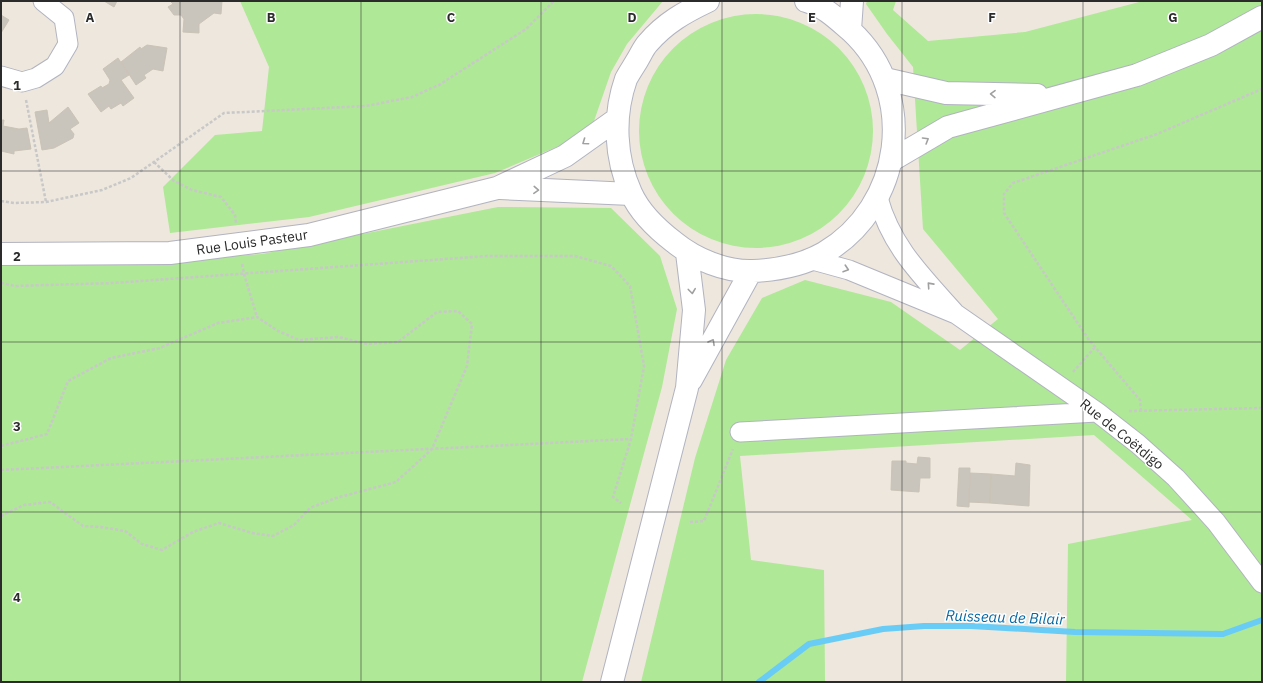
<svg xmlns="http://www.w3.org/2000/svg" width="1263" height="683" viewBox="0 0 1263 683" font-family="'IBM Plex Sans',sans-serif">
  <style>
    .green { fill: #afe896 }
    .lines { fill: none; stroke-linecap: round; stroke-linejoin: round }
    .stream { stroke: #69ccf6; stroke-width: 6 }
    .building { fill: #c9c4bc; stroke: #cac3b6 }
    .street-casing { stroke: #b1b3c0; stroke-width: 21 }
    .secondary-casing { stroke: #b1b3c0; stroke-width: 24 }
    .path { stroke: #c8c8c8; stroke-width: 2.5; stroke-dasharray: 3 2; stroke-linecap: butt }
    .street { stroke: #fff; stroke-width: 19 }
    .secondary { stroke: #fff; stroke-width: 22 }
    .oneway { stroke: #a0a0a0 }
    .grid { fill: none; stroke: #2b2b2b; stroke-width: 1; stroke-opacity: 0.55 }
    .labels { text-anchor: middle; dominant-baseline: central; stroke-width: 3; stroke-linejoin: round; paint-order: stroke }
    .street-label { font-size: 14px; fill: #2b2b2b; stroke: #fff }
    .water-label { font-size: 15px; font-style: italic; fill: #0569a6; stroke: #fff }
    .grid-label { font-size: 13px; text-anchor: middle; font-weight: bold; fill: #2b2b2b; stroke: #fff; stroke-width: 3; stroke-linejoin: round; paint-order: stroke }
  </style>
  <rect width="100%" height="100%" fill="#eee7dd"/>
  <path class="green" d="M240,1h423l-36,43 -16,28 -17,49 -21,19 -78,33 -186,44 -139,16 -7,-46 52,-52 47,-4 7,-64z
    M867,1h29l-3,9 35,31 97,-9 118,-31h119v681h-196l2,-138 124,-24 -98,-85 -354,21 11,104 73,10 1,112h-184l54,-224 31,-98 36,-62 43,-18 86,22 69,48 38,-31 -75,-90 -10,-162 -26,-33 -21,-30z
    M639 131a117 117 0 1 1 234 0a117 117 0 1 1-234 0Z
    M498,207l113,1 49,48 17,53 -15,78 -80,295h-581v-417l132,-2 129,-9z"/>
  <g class="lines">
    <path class="stream" d="M759,682l50,-38 74,-15 41,-3h47l104,6 148,2 39,-14"/>
  </g>
  <path class="building" d="M104,1h13l-3,6z
    M170,1h52l-1,13 -7,-1 -15,11v9l-16,-1 1,-13 -3,-4h-7l-6,-8 5,-3z
    M1,15l8,5 -8,13z
    M147,45l20,3 -4,23 -10,-2 -9,6 2,3 -10,7 -15,-23 19,-15 1,2z
    M118,58l11,17 -8,5 13,18 -11,8 -2,-3 -10,6 -2,-3 -8,6 -13,-18 13,-8 1,2 7,-4 1,-4 -7,-11z
    M68,107l11,16 -9,6 4,5 -1,4 -19,10 -12,2 -7,-38 12,-2 2,13z
    M1,120h3l-1,6 16,3 8,-1 4,21 -17,2v3l-13,-3z
    M918,457l12,1v20h-10l-1,14 -28,-2 1,-29h14v2l11,1z
    M1016,463l14,2 -1,41 -39,-3 1,-29 24,2z
    M959,468h11l-1,39 -12,-1z
    M970,473l21,1 -1,29 -21,-1z"/>
  <g class="lines">
    <g class="street-casing">
      <path id="street" d="M1,76l21,6 14,-4 19,-12 13,-22 -4,-26 -21,-17
        M878,198c13,48 43,77 76,114
        M809,259l40,11 107,44 141,98 41,32 38,34 40,44 46,61
        M740,432l357,-20"/>
    </g>
    <g class="secondary-casing">
      <path id="secondary" d="M708,1c-23,11 -43,22 -60,42 -4,4 -7,11 -10,16 -4,7 -9,14 -12,20 -13,37 -11,79 5,114 9,20 26,36 43,49 21,17 51,30 79,29 23,-1 50,-6 71,-18 79,-46 95,-159 27,-222 -14,-12 -27,-25 -45,-30
        M850,30l2,-29
        M885,79l61,14 91,2
        M892,160l56,-33 189,-52 74,-30 51,-28
        M500,188l131,6
        M1,254l169,-1 139,-18 188,-47 68,-32 52,-37
        M691,380l60,-109
        M612,682l75,-294 7,-78 -7,-57"/>
    </g>
    <path class="path" d="M26,100l20,102
      M154,162l20,19 18,9 29,7 14,18 1,8
      M1,201l13,2 32,-1 56,-12 29,-12 93,-65 142,-7 46,-9 27,-12 87,-56 28,-28
      M242,264l2,10 13,43
      M1,283l14,3 98,-3 374,-27h88l36,10 19,20 14,80 -13,73 -18,58 8,6
      M1073,372l22,-25
      M1129,411l133,-3
      M1141,411l-1,-11 -51,-60 -85,-127v-19l9,-11 144,-49 105,-45
      M1,446l46,-12 21,-53 43,-23 49,-10 58,-25 39,-6 21,14 21,9 40,-3 28,7 31,-2 39,-30 21,-1 14,13 -5,42 -35,83 -36,33 -60,16 -26,10 -16,17 -21,11 -21,-3 -33,-10 -26,9 -31,18 -20,-6 -17,-13 -24,-4 -18,-1 -33,-24 -26,3 -23,11
      M1,470l630,-31
      M690,522l14,-1 29,-72"/>
    <use href="#street" class="street"/>
    <use href="#secondary" class="secondary"/>
  </g>
  <defs><path id="oneway-chevron" d="M-2-3.5L2.5 0L-2 3.5" fill="none" stroke-width="1.6" stroke-linecap="round" stroke-linejoin="round"/></defs>
  <g class="oneway">
    <use href="#oneway-chevron" transform="translate(993 94) rotate(-179)"/>
    <use href="#oneway-chevron" transform="translate(926 140) rotate(-31)"/>
    <use href="#oneway-chevron" transform="translate(585 142) rotate(145)"/>
    <use href="#oneway-chevron" transform="translate(536 190) rotate(3)"/>
    <use href="#oneway-chevron" transform="translate(846 269) rotate(18)"/>
    <use href="#oneway-chevron" transform="translate(930 285) rotate(-132)"/>
    <use href="#oneway-chevron" transform="translate(692 291) rotate(83)"/>
    <use href="#oneway-chevron" transform="translate(712 342) rotate(-61)"/>
  </g>
  <path class="grid" d="M180,1v681M361,1v681M541,1v681M722,1v681M902,1v681M1083,1v681M1,171h1261M1,342h1261M1,512h1261"/>
  <g class="labels">
    <g class="street-label">
      <text transform="translate(252 242) rotate(-8)">Rue Louis Pasteur</text>
      <text transform="translate(1122 434) rotate(39)">Rue de Coëtdigo</text>
    </g>
    <g class="water-label">
      <text transform="translate(1005 617) rotate(2)">Ruisseau de Bilair</text>
    </g>
  </g>
  <g class="grid-label">
    <text x="90" y="22">A</text>
    <text x="271" y="22">B</text>
    <text x="451" y="22">C</text>
    <text x="632" y="22">D</text>
    <text x="812" y="22">E</text>
    <text x="992" y="22">F</text>
    <text x="1173" y="22">G</text>
    <text x="17" y="90">1</text>
    <text x="17" y="261">2</text>
    <text x="17" y="431">3</text>
    <text x="17" y="602">4</text>
  </g>
  <rect width="1263" height="683" fill="none" stroke="#2b2b2b" stroke-width="4"/>
</svg>
